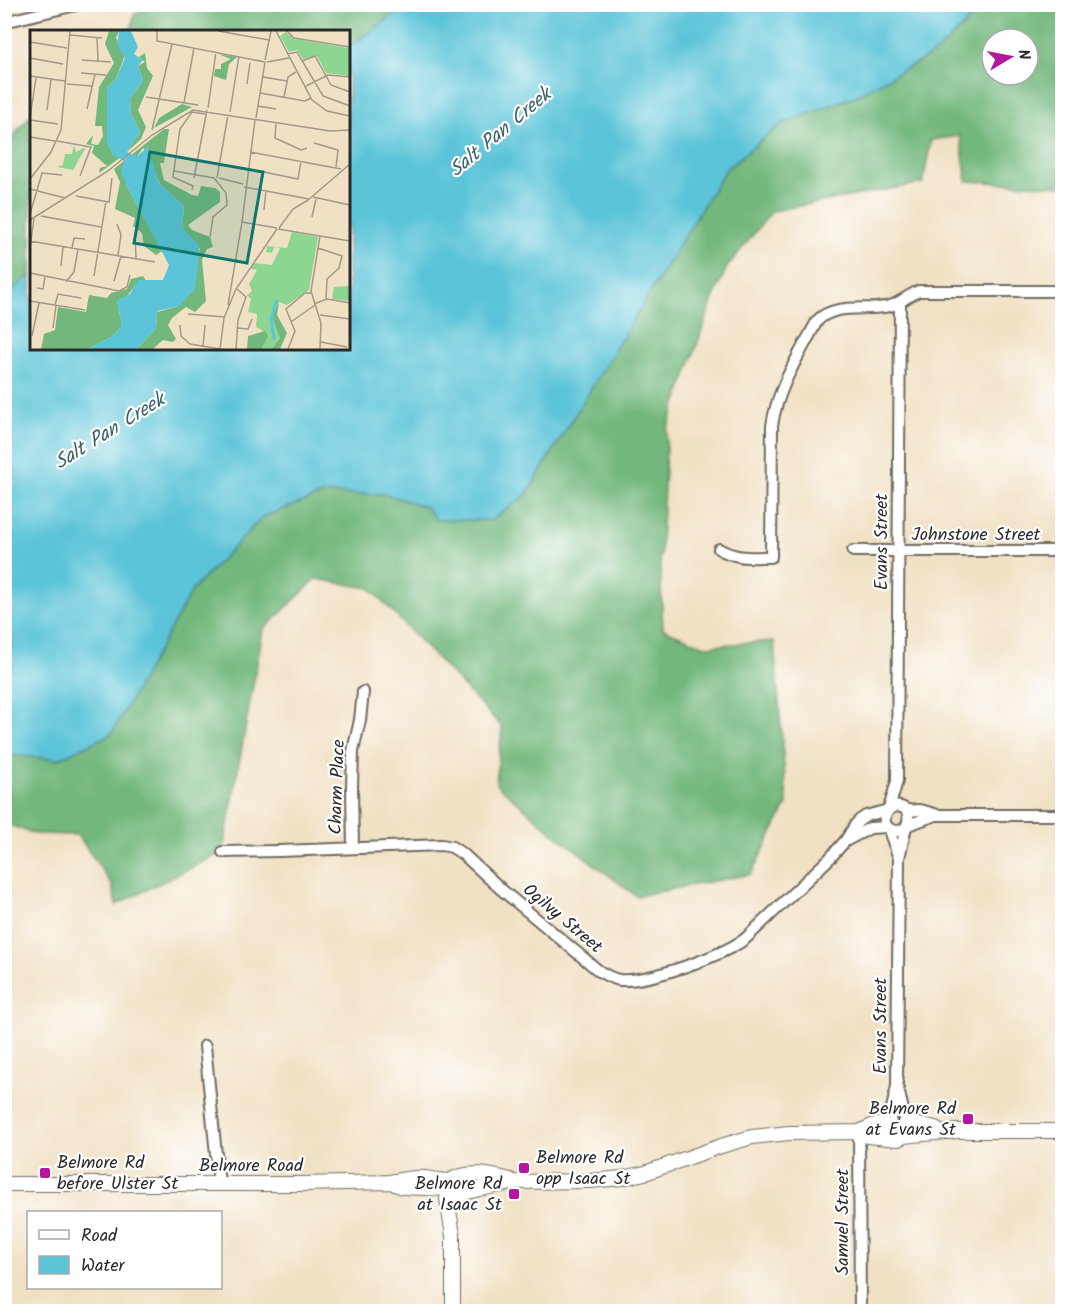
<svg xmlns="http://www.w3.org/2000/svg" width="1067" height="1316" viewBox="0 0 1067 1316" font-family="Kalam,sans-serif">
  <style>
    .forest { fill: #72b77c; stroke: #4e7154; stroke-width: 1.5; fill-rule: evenodd }
    .water { fill: #5cc4d8; stroke: #447882; stroke-width: 1.5 }
    .lines { fill: none; stroke-linecap: round; stroke-linejoin: round }
    .minor-casing { stroke: #706b61; stroke-width: 14 }
    .tertiary-casing { stroke: #706b61; stroke-width: 16 }
    .minor { stroke: #fff; stroke-width: 10 }
    .tertiary { stroke: #fff; stroke-width: 14 }
    .poi-dot { fill: #b5179e; stroke: #fff; stroke-width: 2 }
    .labels { text-anchor: middle; dominant-baseline: central; stroke-width: 4.5; stroke-linejoin: round; paint-order: stroke }
    .street-label { font-size: 18px; fill: #2b2b2b; stroke: #fff }
    .poi-label { font-size: 18px; fill: #2b2b2b; stroke: #fff; text-anchor: end }
    .water-label { font-size: 20px; font-style: italic; fill: #3c6168; stroke: #fff }
    .inset-river { fill: none; stroke: #5cc4d8; stroke-width: 3 }
    .inset-road { fill: none; stroke: #a29887; stroke-width: 1.5 }
    .view { fill: #0f766e; fill-opacity: 0.15; stroke: #0f766e; stroke-width: 3 }
    .inset-edge { fill: none; stroke: #2b2b2b; stroke-width: 3 }
  </style>
  <rect width="100%" height="100%" fill="#fff"/>
  <filter id="ink" filterUnits="userSpaceOnUse"><feTurbulence type="fractalNoise" baseFrequency=".0167" numOctaves="2"/><feDisplacementMap in="SourceGraphic" scale="12" xChannelSelector="R" yChannelSelector="G"/><feConvolveMatrix kernelMatrix="1 2 1 2 8 2 1 2 1" color-interpolation-filters="sRGB"/></filter>
  <filter id="wash" filterUnits="userSpaceOnUse"><feTurbulence type="fractalNoise" baseFrequency=".008" numOctaves="4" result="noise"/><feDisplacementMap in="SourceGraphic" scale="24" xChannelSelector="R" yChannelSelector="G"/><feGaussianBlur stdDeviation="1.35" result="paint"/><feColorMatrix in="noise" values="0 0 0 0 0 0 0 0 0 0 0 0 0 0 0 0 0 1.4 0 .05"/><feComposite in="paint" operator="in"/></filter>
  <g filter="url(#wash)">
    <rect width="100%" height="100%" fill="#f1e1c4"/>
    <path class="forest" d="M151,5h256l-35,26 -24,16v-15h-217l3,-17z
      M985,5h77v181l-95,-5 -7,-45 -29,4 -8,43 -151,28 -45,56 -14,32 -46,131 -7,134 3,65 42,17 69,-5 13,163 -36,70 -115,22 -79,-60 -61,-52 6,-57 -132,-139 -54,-9 -53,51 -40,222 -107,53 -4,-20 -34,-50 -42,-1 -31,-10 -1,-69 54,4 53,-25 82,-145 70,-72 61,-23h61l41,13 100,-12 199,-325 56,-46 74,-28 80,-43zM992,39h36v36h-36z
      M31,115v160l-26,21 -1,-162 7,4z"/>
    <path class="water" d="M407,5h578l-50,48 -80,43 -74,28 -56,46 -199,325 -34,25h-56l-10,-13 -41,-13h-61l-61,23 -70,72 -82,145 -53,25 -53,-4v-459l26,-21 1,73h316v-301l24,-16z"/>
  </g>
  <g filter="url(#ink)">
    <g class="lines">
      <g class="minor-casing">
        <path id="minor" d="M4,22l76,-18
          M719,549c18,10 31,8 52,8l1,-131c5,-38 28,-72 45,-105 18,-19 49,-9 73,-15 11,-3 18,-11 29,-15h143
          M853,551h209
          M889,809l8,-28 3,-478
          M906,810c6,10 0,25 -14,20 -14,-5 -6,-27 9,-23 7,2 1,3 8,3 3,1 6,0 9,0 6,1 13,3 19,5h125
          M908,825l28,-10
          M890,829l1,7 8,22
          M847,840l23,-12 17,-1
          M353,848l-1,-60 1,-37 7,-31 3,-28
          M223,852l57,-1 162,-6 10,2 12,8 38,35 97,81c7,4 13,8 21,9 30,2 101,-24 125,-41l85,-81 16,-18 10,-16 4,-4 6,-4 22,-6
          M205,1046l14,138
          M898,1089l6,25v8
          M890,1122l1,-9 6,-27 2,-228 7,-31
          M859,1132l1,180"/>
      </g>
      <g class="tertiary-casing">
        <path id="tertiary" d="M905,1123l30,5
          M859,1132l9,4 30,3 6,-3 9,-1 45,-4h104
          M455,1178l7,2 3,7 -1,6 -8,5 -8,-4 -2,-5 2,-7c18,-13 43,-7 62,-2
          M4,1184h297l89,-2c11,-2 23,-5 35,-4 8,1 16,3 24,3
          M395,1184l8,3 43,2
          M448,1193l-1,6 6,36v77
          M464,1193l15,-4 39,-7 72,-1 32,-3 23,-5 76,-27 31,-9 37,-4 70,-1 13,-6 17,-3"/>
      </g>
      <use href="#minor" class="minor"/>
      <use href="#tertiary" class="tertiary"/>
    </g>
  </g>
  <g class="poi-dot">
    <rect x="962" y="1113" width="12" height="12" rx="3"/>
    <rect x="518" y="1162" width="12" height="12" rx="3"/>
    <rect x="39" y="1167" width="12" height="12" rx="3"/>
    <rect x="508" y="1188" width="12" height="12" rx="3"/>
  </g>
  <g class="labels">
    <g class="street-label">
      <text x="976" y="535">Johnstone Street</text>
      <text transform="translate(882 542) rotate(-90)">Evans Street</text>
      <text transform="translate(338 787) rotate(-88)">Charm Place</text>
      <text transform="translate(562 919) rotate(40)">Ogilvy Street</text>
      <text transform="translate(881 1026) rotate(-90)">Evans Street</text>
      <text x="251" y="1166">Belmore Road</text>
      <text transform="translate(843 1222) rotate(-90)">Samuel Street</text>
    </g>
    <g class="poi-label">
      <text x="956" y="1109">Belmore Rd<tspan x="956" dy="21">at Evans St</tspan></text>
      <text x="536" y="1158" text-anchor="start">Belmore Rd<tspan x="536" dy="21">opp Isaac St</tspan></text>
      <text x="57" y="1163" text-anchor="start">Belmore Rd<tspan x="57" dy="21">before Ulster St</tspan></text>
      <text x="502" y="1184">Belmore Rd<tspan x="502" dy="21">at Isaac St</tspan></text>
    </g>
    <g class="water-label">
      <text transform="translate(501 133) rotate(-40)">Salt Pan Creek</text>
      <text transform="translate(110 432) rotate(-32)">Salt Pan Creek</text>
    </g>
  </g>
  <g transform="translate(30 30)">
    <rect width="320" height="320" fill="#f1e1c4"/>
    <path d="M256,2l8,7 55,9v28l-23,-3 -9,-17 -14,3 -6,-9 -8,2 -9,-16zM44,115l2,7 10,-5 -13,23 -16,-3 6,-2 2,-11h7zM262,202l26,5 -9,53 -22,15 -8,-3 -5,9 6,27 -8,11h-11l4,-17 -9,-5 1,-13 -9,-2 3,-13 -4,-4 5,-4 -3,-7 8,-14 -6,-1 3,-6 18,2 8,-17 -6,-1 -2,6 -6,-1 1,-6 20,2zM319,256v15l-17,-2 2,-12z" fill="#8dd692"/>
    <path d="M79,1h10l-3,7 9,17 -9,24 -9,9 3,60 3,7 8,2 -22,16 1,-5 7,-2 -15,-13 2,-7 -8,-2 7,-9 -2,9 7,1 5,-9 -1,-10h-7l4,-39 15,-24 -9,-19zM115,23l2,15 6,8 -15,34 8,17 -5,12 -14,13 13,-20 -9,-18 -1,-15 13,-19 -5,-14 7,-4 -6,-5zM188,24l19,3 -8,7 -3,16 -12,-4 1,-7h6v-5l10,-5zM152,74l10,3 -38,21 5,-10zM134,99h5l-5,34h-4l4,17 28,15 6,1 3,-10 14,2 5,4v10l-32,23 4,5 18,7 3,10 -6,2 -5,11 4,41 -11,11 -9,-5 -14,11 -4,7 8,14 -3,3 -10,-2 -10,9h-16l19,-21 1,-16 22,-6 21,-57 -18,-21 2,-22 -24,-22 -13,-31 -4,-5 -6,8h-7zM94,131l3,25 35,65 -6,4 -12,-9 -2,-13 -9,-7 2,-8 -20,-9 5,-27 -6,-13zM113,246l3,5 -8,1 -11,14 -10,5 5,24 -9,11 -25,13h-47l3,-15 11,-4 3,-23 28,5 3,-17 18,3 4,-5 16,-4 4,-10zM249,272l-2,13 10,18 -7,16h-8l8,-11 -8,-22zM235,301l3,5 -7,13h-14l1,-13z" fill="#72b77c"/>
    <path d="M89,1h12l7,16 -4,7 9,6 -5,6 5,14 -13,19 1,15 9,18 -13,20 10,4 11,-9 11,36 25,23 -2,22 17,17 -1,22 -3,22 -16,17 -22,5 -1,17 -19,21h-49l25,-13 9,-11 -5,-24 13,-7 8,-14h25l6,-15 -42,-79 -6,-15 3,-10 -11,-6 -6,-12v-55l9,-9 9,-21 -8,-13z" fill="#5cc4d8"/>
    <path class="inset-river" d="M244,309l-3,-21 6,-18"/>
    <path class="inset-road" d="M127,1v10l108,21M188,1l51,9M246,1l36,69 15,11 23,5M257,1l7,7 56,9M40,5l32,3M67,7l1,24M0,12l37,6M257,24l10,-2 26,44 27,10M0,28l33,6M52,30l29,2M235,30l6,-29M272,31l13,-5 16,29 19,7M237,32l22,-4M51,43l25,2M0,46l35,5M233,47l24,4M37,54l25,2M217,54l3,-21M276,56l22,-11 22,2M230,63l45,8 6,-3M116,67l52,8M254,67l4,-20 8,-5M154,73l10,-55M228,76l18,3M178,78l8,-56M57,79l8,-35M17,80l4,-30M200,82l9,-56M0,87l6,-39M226,88l9,-56M0,90l28,4M246,94l-1,14 26,12 6,-2M122,100l20,-86M0,107l25,4M27,111l34,6 -11,29M284,113l24,7 -2,17M220,122l91,17M144,141l40,7 12,15 1,12 -14,12 -3,20M229,141l39,8 3,-18M164,148l13,-68M187,148l11,-63M189,148l24,6M0,149l21,-27 10,-22 9,-99M214,157l65,12M0,159l35,9M162,160l1,-4 -20,-9 7,-48 12,-17 13,2M46,166l33,6 3,-24M283,167l37,8M278,170l42,-36M234,180l2,-20M0,184l12,-41 20,2M11,186l60,11M282,187l4,-18M0,190l78,-49 44,-36 41,-25 137,21 20,-1M212,192l13,-102M212,192l35,6M87,194l4,11 -3,20M249,198l14,-19 15,-9M248,199l72,12M105,203l1,25M290,206l-9,55 10,32 -1,26M0,211l125,21M0,217l4,-28M42,218l2,-10 11,1M288,218l24,8 -3,12 -12,11 -1,20M31,236l2,-19M0,243l89,18 8,-4 3,-12M64,246l12,-75M84,251l7,-25M36,252l8,-10 4,-23M7,258l6,1 2,-12M0,271l55,9M284,274l13,-5 23,4M25,275l3,-11 23,4M198,275l14,-83M158,284l37,3M290,285l30,4M261,292l24,-17M150,295l1,11 9,8 30,5M23,298l3,-22M207,298l11,1 4,-10M2,306l7,-33M291,312l26,5M173,317l2,-22M190,319l4,-31 12,-29 41,-60M206,319l2,-29 8,-23 -10,-9M258,319l7,-18 -9,-22 19,-16h6"/>
    <path class="view" d="M120,122l113,20 -16,91 -113,-20z"/>
    <rect width="320" height="320" class="inset-edge"/>
  </g>
  <rect width="1067" height="1316" fill="none" stroke="#fff" stroke-width="24"/>
  <rect x="27" y="1211" width="195" height="78" fill="#ffffff" stroke="#aaaaaa" stroke-width="1.5"/>
  <rect x="39" y="1230" width="30" height="9" fill="#ffffff" stroke="#aaaaaa" stroke-width="1.5"/>
  <text x="81" y="1241" font-size="18" fill="#2b2b2b">Road</text>
  <rect x="39" y="1256" width="30" height="18" fill="#5cc4d8" stroke="#aaaaaa" stroke-width="1.5"/>
  <text x="81" y="1271" font-size="18" fill="#2b2b2b">Water</text>
  <g transform="translate(1010 57) rotate(80)"><circle r="28" fill="#ffffff" stroke="#aaaaaa" stroke-width="1.5"/>
  <path d="M0-4.5L10 22L0 15L-10 22Z" fill="#b5179e"/>
  <text y="-9" font-size="16" font-weight="bold" text-anchor="middle" fill="#2b2b2b">N</text>
  </g>
</svg>
